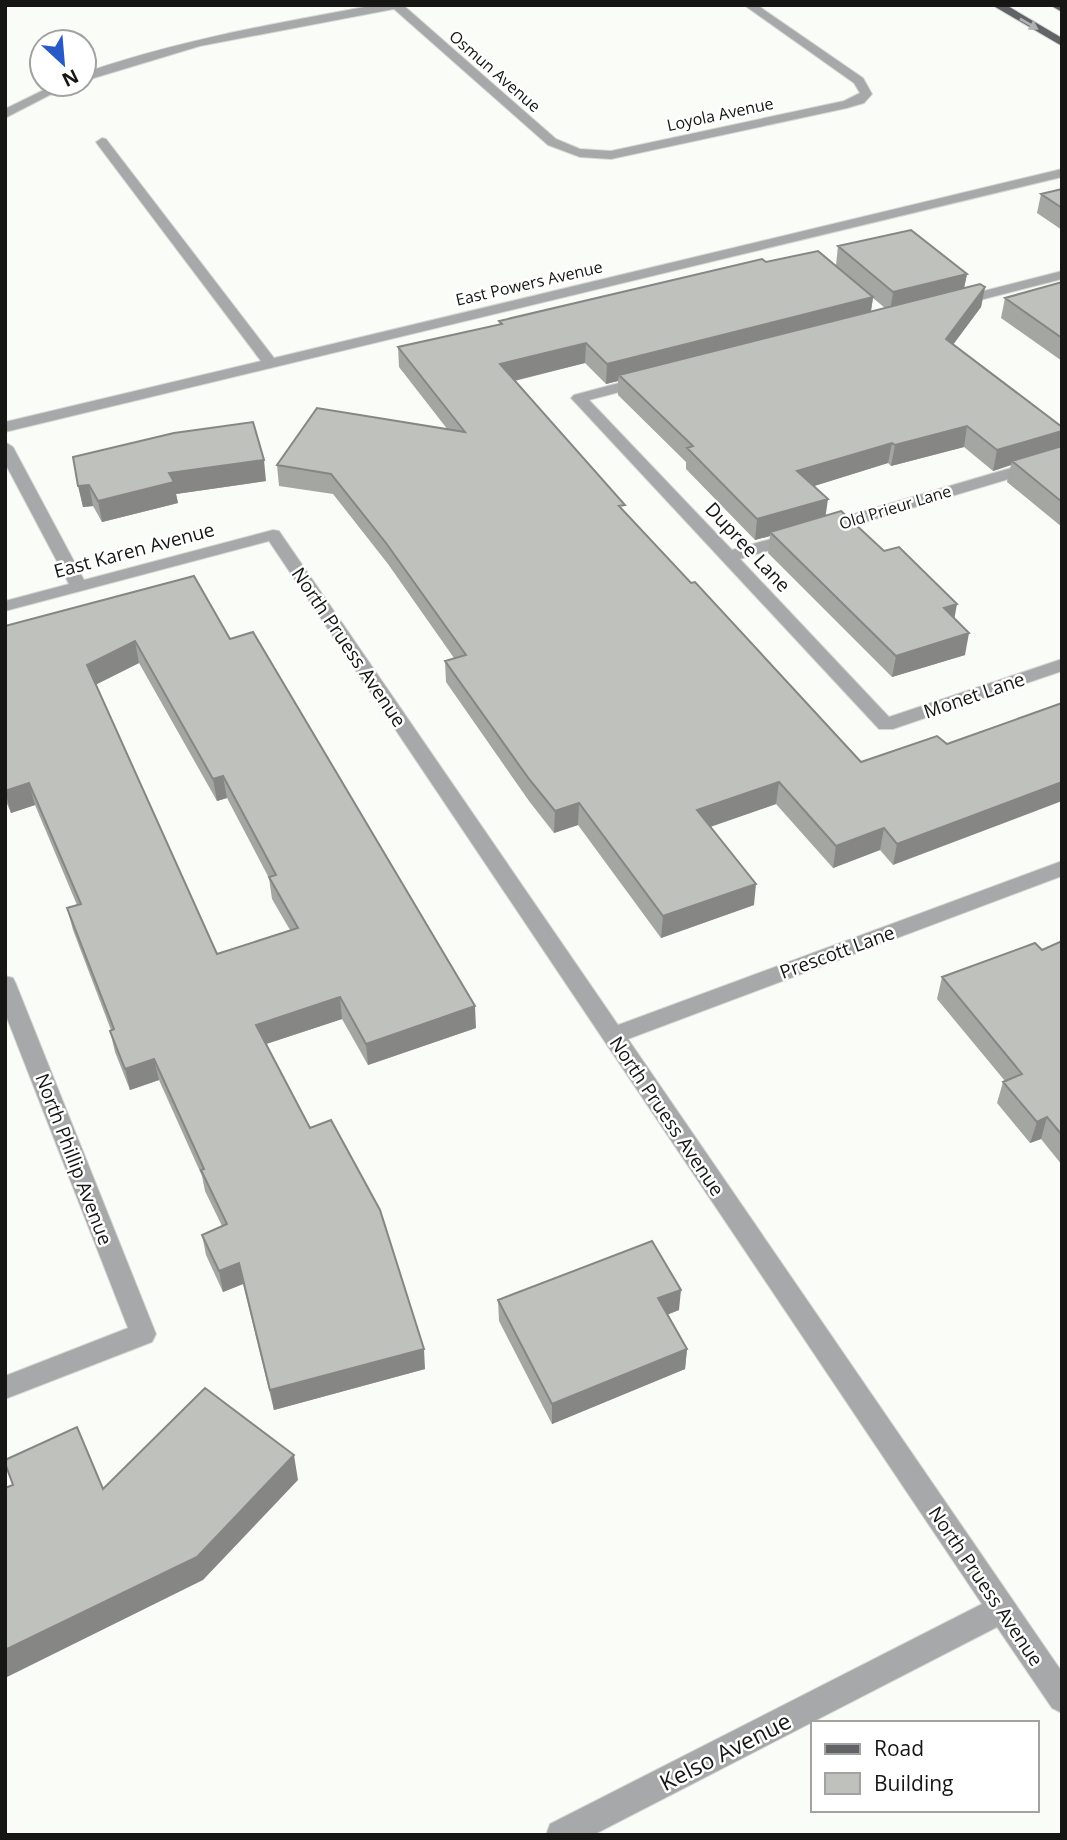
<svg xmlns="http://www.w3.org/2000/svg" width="1067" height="1840" viewBox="0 0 1067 1840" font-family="'Open Sans',sans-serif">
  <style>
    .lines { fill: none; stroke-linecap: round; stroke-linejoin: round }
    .minor-casing { stroke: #d6d7d3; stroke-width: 2 }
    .major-casing { stroke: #d6d7d3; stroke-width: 2 }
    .minor { fill: #a7a8aa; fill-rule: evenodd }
    .major { fill: #616367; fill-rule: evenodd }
    .wall { fill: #a4a6a2; fill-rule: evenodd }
    .shaded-wall { fill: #868784 }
    .building { fill: #bfc1bc; stroke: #868784; stroke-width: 2; fill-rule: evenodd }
    .oneway { fill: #b0b1b3 }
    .labels { text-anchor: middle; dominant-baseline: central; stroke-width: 5; stroke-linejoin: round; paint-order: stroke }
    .far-street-label { font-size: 16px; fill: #161715; stroke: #fff }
    .street-label { font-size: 19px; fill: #161715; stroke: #fff }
    .near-street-label { font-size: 23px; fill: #161715; stroke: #fff }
  </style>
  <rect width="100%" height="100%" fill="#fafcf7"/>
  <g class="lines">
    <g class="minor-casing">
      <path id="minor" d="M376,5h27l153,134 24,10 31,2 233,-50 16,-8 -6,-10 -110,-78h13l106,73 9,16 -8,9 -17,5 -236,51 -31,-2 -32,-12 -154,-136 -194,37 -116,35v-8c95,-33 193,-50 292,-68z
        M56,84h15l-66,34v-9z
        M102,138l4,1 168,219 788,-189v8l-1057,255v-10l256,-61 -163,-216 -2,-3z
        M1062,271v8l-105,27 -7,-4 2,-3z
        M645,376l5,2 3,3 -3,3 -61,16 143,150 63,-18 6,1 2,4 -2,4 -61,18 149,158 173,-58v12l-169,58h-14l-308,-331 3,-3z
        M5,442l8,5 71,133 189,-50 6,1 339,494 444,-164v15l-434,163 434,633v41l-10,-5 -55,-81 -404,208h-47l4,-11 432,-220 -713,-1063 -264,70v-10l64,-17 -64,-121z
        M1062,453v10l-230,69h-12l-2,-4 2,-4z
        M5,976l8,2 3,6 140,350 -4,8 -147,57v-23l123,-48 -123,-315z"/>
    </g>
    <g class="major-casing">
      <path id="major" d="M992,5h14l56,33v8z
        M1050,5h12v7z"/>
    </g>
    <use href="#minor" class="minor"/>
    <use href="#major" class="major"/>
  </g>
  <path class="wall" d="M1062,189v41l-25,-17 4,-19z
    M838,246l129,28 -3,14 21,-1 -4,20 -28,38 109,82v100l-55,-45 4,-17 -18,6 -29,-24 -73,19 -3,-3 -74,23 11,30 129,103 11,36 -73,22 -124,-124 2,-17 -15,4 -69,-71v-7l-68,-67v-14l-12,3 -21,-21 -70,18 109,131 237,250 76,-26 -44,129 -13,-15 -47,18 -57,-64 -65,22 43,79 -93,33 -83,-113 -24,8 -25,-32 -83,-119 -1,-21 9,-3 -66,-94 -55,-70 -54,-8 -2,-21 171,-35 -49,-63 -1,-20 102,-23 -1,-3 267,-59 70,3zM873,298l12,10 -14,3z
    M1062,282v79l-61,-43 4,-20z
    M73,457l193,24 -90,13 2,9 -76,19 -9,-16 -10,1z
    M5,626l225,13 246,389 -108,37 -26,-46 -76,25 159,325 -151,41 -31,-126 -20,8 -17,-37 -4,-20 20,-9 -17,-35 -3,-15 -43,-96 -29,10 -15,-38 -5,-21 1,-1 -38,-100 -6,-22 10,-3 -42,-100 -24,8 -6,-14zM139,663l78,138 10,-3 42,80 3,21 18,31 -73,24 -122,-269z
    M1062,941v224l-21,-26 -11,4 -33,-40 6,-21 2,-1 -68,-82 5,-22 100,-27z
    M498,1300l181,10 -11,4 19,35 -2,20 -133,55 -53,-103z"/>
  <path class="shaded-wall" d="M967,274l-4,19 -73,19 3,-20z
    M985,287l-4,20 -39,52 4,-20z
    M873,297l-3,20 -251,58 -1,6 -12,3 1,-20z
    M586,343l-1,20 -85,21v-20z
    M967,426l-3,21 -73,19 4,-21z
    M1062,431v14l-2,6 -48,10 -1,4 -18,6 4,-21z
    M892,443l-4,20 -93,29 2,-21z
    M264,460l2,21 -90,13 2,9 -76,19 -4,-21 71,-28z
    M89,485l4,21 -10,1 -5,-21z
    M828,499l-3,21 -55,12v4l-15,4 2,-21z
    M957,604l-4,22 -9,-18z
    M969,633l-4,22 -73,22 4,-21z
    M135,641l4,22 -48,24 -4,-22z
    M223,776l4,22 -10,3 -4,-22z
    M779,782l-3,22 -80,28 1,-22z
    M1062,782v19l-169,64 4,-21z
    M29,783l6,22 -24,8 -6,-22z
    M579,803l-1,22 -24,8 1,-22z
    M884,828l-4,22 -47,18 3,-22z
    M756,884l-2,21 -93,33 2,-22z
    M340,997l2,22 -82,27 -4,-21z
    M475,1006l1,22 -108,37 -2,-21z
    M154,1059l5,21 -29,10 -5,-21z
    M1047,1117l-6,22 -11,4 7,-21z
    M239,1263l4,21 -20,8 -4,-21z
    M681,1290l-2,20 -22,9 1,-21z
    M424,1349l1,20 -151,41 -4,-20z
    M687,1349l-2,20 -133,55v-20z
    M294,1455l4,25 -95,100 -198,98v-28z"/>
  <path class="building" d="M1062,189v19l-21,-14z
    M911,230l56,44 -74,18 -55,-46z
    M818,251l55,46 -266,67 -21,-21 -86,21 125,141 -6,1 72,77 4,-1 166,180 76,-26 10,8 115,-41v79l-165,62 -13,-16 -48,18 -57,-64 -82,28 59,74 -93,32 -84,-113 -24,8 -26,-32 -84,-118 21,-6 -80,-112 -55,-69 -54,-9 40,-57 148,24 -67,-85 104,-23 -3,-3 263,-62 4,3z
    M1062,282v56l-57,-40z
    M980,284l5,3 -39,52 116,88v4l-65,19 -30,-24 -72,19 -3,-2 -95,28 31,28 -71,20 -70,-71 6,-2 -74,-71z
    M253,422l11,38 -95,13 5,9 -76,19 -9,-16 -11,1 -5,-29 101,-24z
    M1062,446v56l-50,-41z
    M841,511l43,40 15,-4 58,57 -13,4 25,25 -73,23 -126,-124z
    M194,576l36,63 23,-7 222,374 -109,38 -26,-47 -84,28 54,103 21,-8 49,90 44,139 -154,41 -31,-127 -20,8 -17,-36 25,-11 -26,-54 3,-1 -50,-110 -29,10 -15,-38 4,-2 -47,-121 14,-4 -52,-121 -24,8v-165zM135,641l78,138 10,-3 53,99 -7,2 29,51 -81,26 -130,-289z
    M1062,941v194l-15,-18 -10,5 -34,-40 19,-8 -80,-97 93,-34 7,7z
    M652,1241l29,49 -23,8 29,51 -135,55 -54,-104z
    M205,1388l89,67 -97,102 -192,93v-162l8,-3 -8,-22v-3l72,-33 26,62z"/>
  <defs><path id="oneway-solid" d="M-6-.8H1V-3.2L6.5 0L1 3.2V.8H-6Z" transform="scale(1.75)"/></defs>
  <use class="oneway" href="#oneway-solid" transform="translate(1029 24) rotate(30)"/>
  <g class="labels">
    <g class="far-street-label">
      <text transform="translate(495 71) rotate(41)">Osmun Avenue</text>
      <text transform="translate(720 114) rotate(-12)">Loyola Avenue</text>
      <text transform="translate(529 283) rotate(-13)">East Powers Avenue</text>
      <text transform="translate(895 507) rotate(-17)">Old Prieur Lane</text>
    </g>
    <g class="street-label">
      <text transform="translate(748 547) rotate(47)">Dupree Lane</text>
      <text transform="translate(134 550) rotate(-15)">East Karen Avenue</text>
      <text transform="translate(349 647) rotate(56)">North Pruess Avenue</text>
      <text transform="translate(974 695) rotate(-19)">Monet Lane</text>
      <text transform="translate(837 952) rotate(-20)">Prescott Lane</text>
      <text transform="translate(667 1116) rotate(56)">North Pruess Avenue</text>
      <text transform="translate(74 1159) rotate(69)">North Phillip Avenue</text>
      <text transform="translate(986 1586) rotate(56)">North Pruess Avenue</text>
    </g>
    <g class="near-street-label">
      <text transform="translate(725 1751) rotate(-27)">Kelso Avenue</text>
    </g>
  </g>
  <rect width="1067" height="1840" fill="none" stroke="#161715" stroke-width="14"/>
  <rect x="811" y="1721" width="228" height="91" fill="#ffffff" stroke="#a2a2a1" stroke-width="2"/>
  <rect x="825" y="1744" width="35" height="10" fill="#616367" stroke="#a2a2a1" stroke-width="2"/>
  <text x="874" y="1756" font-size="21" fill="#161715">Road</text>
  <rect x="825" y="1773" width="35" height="21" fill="#bfc1bc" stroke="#a2a2a1" stroke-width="2"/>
  <text x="874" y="1791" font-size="21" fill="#161715">Building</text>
  <g transform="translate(63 63) rotate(154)"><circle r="33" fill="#ffffff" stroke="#a2a2a1" stroke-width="2"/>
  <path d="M0-5L12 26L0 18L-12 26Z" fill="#2859c7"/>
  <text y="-10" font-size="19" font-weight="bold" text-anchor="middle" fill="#161715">N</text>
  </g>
</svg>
